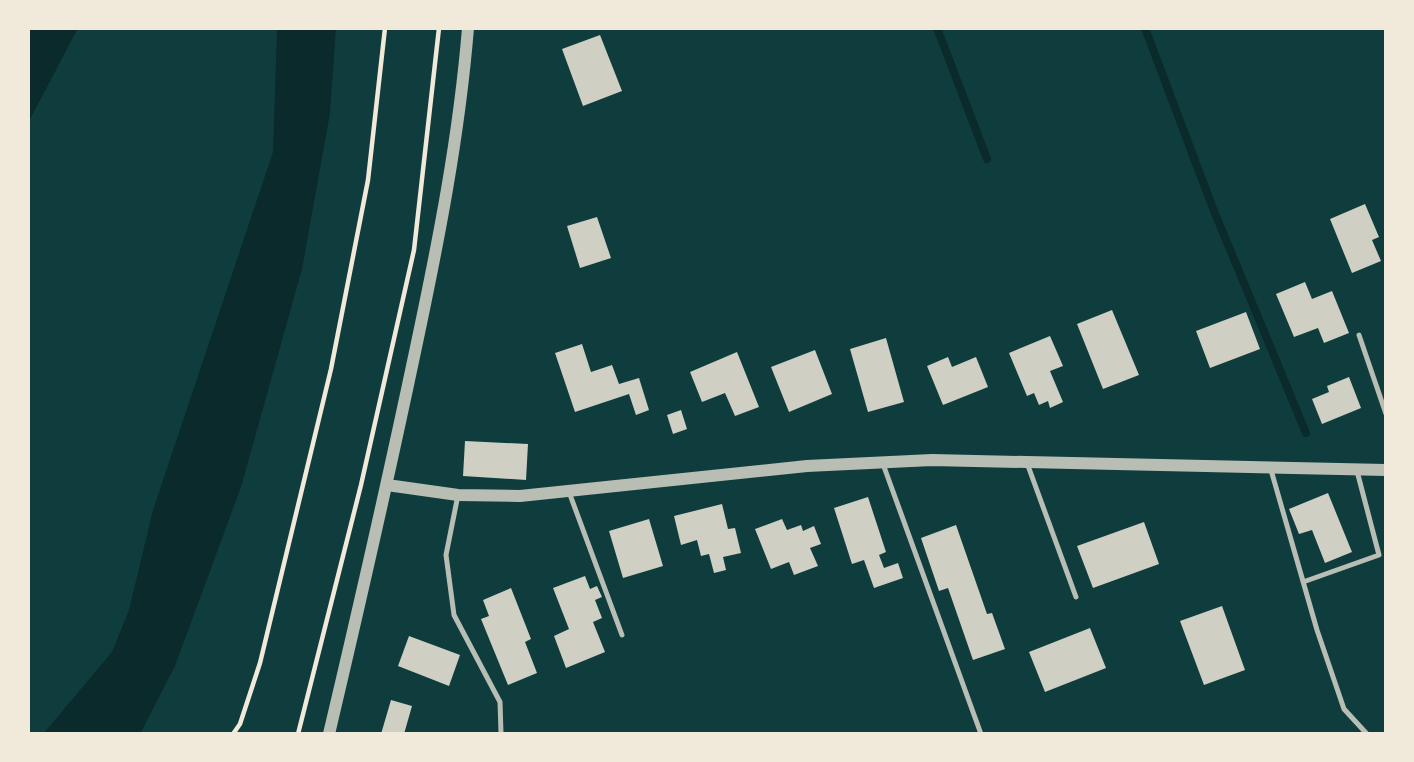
<svg xmlns="http://www.w3.org/2000/svg" width="1414" height="762" viewBox="0 0 1414 762" font-family="'DejaVu Sans',sans-serif">
  <style>
    .water { fill: #0a2a2b }
    .lines { fill: none; stroke-linecap: round; stroke-linejoin: round }
    .stream { stroke: #0a2a2b; stroke-width: 8 }
    .building { fill: #cfcfc3 }
    .path { stroke: #f1e9da; stroke-width: 4.5 }
    .service { stroke: #b8beb3; stroke-width: 5 }
    .tertiary { stroke: #b8beb3; stroke-width: 12 }
  </style>
  <rect width="100%" height="100%" fill="#0f3d3e"/>
  <path class="water" d="M28,28h50l-50,95z
    M277,28h59l-6,85 -28,156 -61,218 -66,179 -35,68h-97l69,-82 17,-42 24,-100 120,-358z"/>
  <g class="lines">
    <path class="stream" d="M937,28l50,131
      M1145,28l67,178 94,227"/>
  </g>
  <path class="building" d="M600,35l22,56 -39,15 -21,-57z
    M1365,204l14,33 -7,3 9,21 -29,12 -22,-54z
    M597,217l14,41 -31,10 -13,-42z
    M1305,282l7,17 20,-8 17,42 -25,10 -6,-15 -24,9 -18,-43z
    M1112,310l27,65 -36,14 -26,-65z
    M1246,312l14,37 -50,19 -14,-37z
    M1050,336l13,30 -13,5 13,31 -13,6 -2,-7 -9,4 -5,-12 -7,3 -18,-43z
    M886,338l18,64 -36,10 -18,-63z
    M582,344l9,28 21,-7 7,19 20,-6 10,32 -13,5 -7,-21 -54,18 -20,-59z
    M815,350l17,44 -43,18 -18,-45z
    M737,352l22,55 -24,9 -10,-23 -23,9 -12,-30z
    M948,357l4,10 24,-10 12,30 -45,18 -16,-39z
    M1349,377l12,31 -39,16 -10,-25 17,-7 -2,-6z
    M681,410l6,19 -14,5 -6,-19z
    M465,441l63,3 -2,36 -63,-4z
    M1328,493l24,59 -27,11 -13,-33 -13,4 -10,-25z
    M868,497l18,55 -7,3 5,13 14,-5 5,15 -29,10 -10,-28 -12,4 -18,-56z
    M722,504l6,25 7,-1 6,25 -18,4 3,13 -12,3 -5,-19 -8,2 -4,-16 -16,5 -7,-29z
    M649,519l14,47 -40,12 -14,-47z
    M782,519l5,11 14,-5 2,6 11,-5 7,18 -11,4 8,18 -24,9 -5,-13 -18,7 -16,-40z
    M1144,522l15,42 -66,24 -16,-42z
    M956,525l31,89 5,-1 13,36 -32,11 -25,-72 -9,3 -18,-53z
    M585,576l5,13 7,-3 5,11 -7,3 7,18 -9,4 12,30 -39,16 -12,-32 15,-7 -16,-41z
    M511,588l20,51 -6,3 12,31 -29,12 -27,-66 8,-3 -6,-16z
    M1222,606l23,64 -41,15 -24,-64z
    M1090,628l16,40 -61,24 -16,-40z
    M409,636l51,19 -11,31 -51,-20z
    M391,700l21,6 -8,28h-23z"/>
  <g class="lines">
    <path class="path" d="M233,734l7,-10 20,-61 71,-294 37,-189 17,-152
      M298,734l63,-249 53,-235 25,-222"/>
    <path class="service" d="M1359,335l27,79
      M1027,463l49,134
      M883,464l98,270
      M1271,470l46,160 27,79 23,25
      M569,492l53,143
      M458,495l-12,60 8,60 46,87 1,31
      M1303,582l76,-27 -22,-84"/>
    <path class="tertiary" d="M387,485l71,10 62,1 287,-30 125,-6 454,10
      M329,734c30,-127 59,-254 86,-382 23,-108 44,-214 53,-324"/>
  </g>
  <rect width="1414" height="762" fill="none" stroke="#f1e9da" stroke-width="60"/>
</svg>
